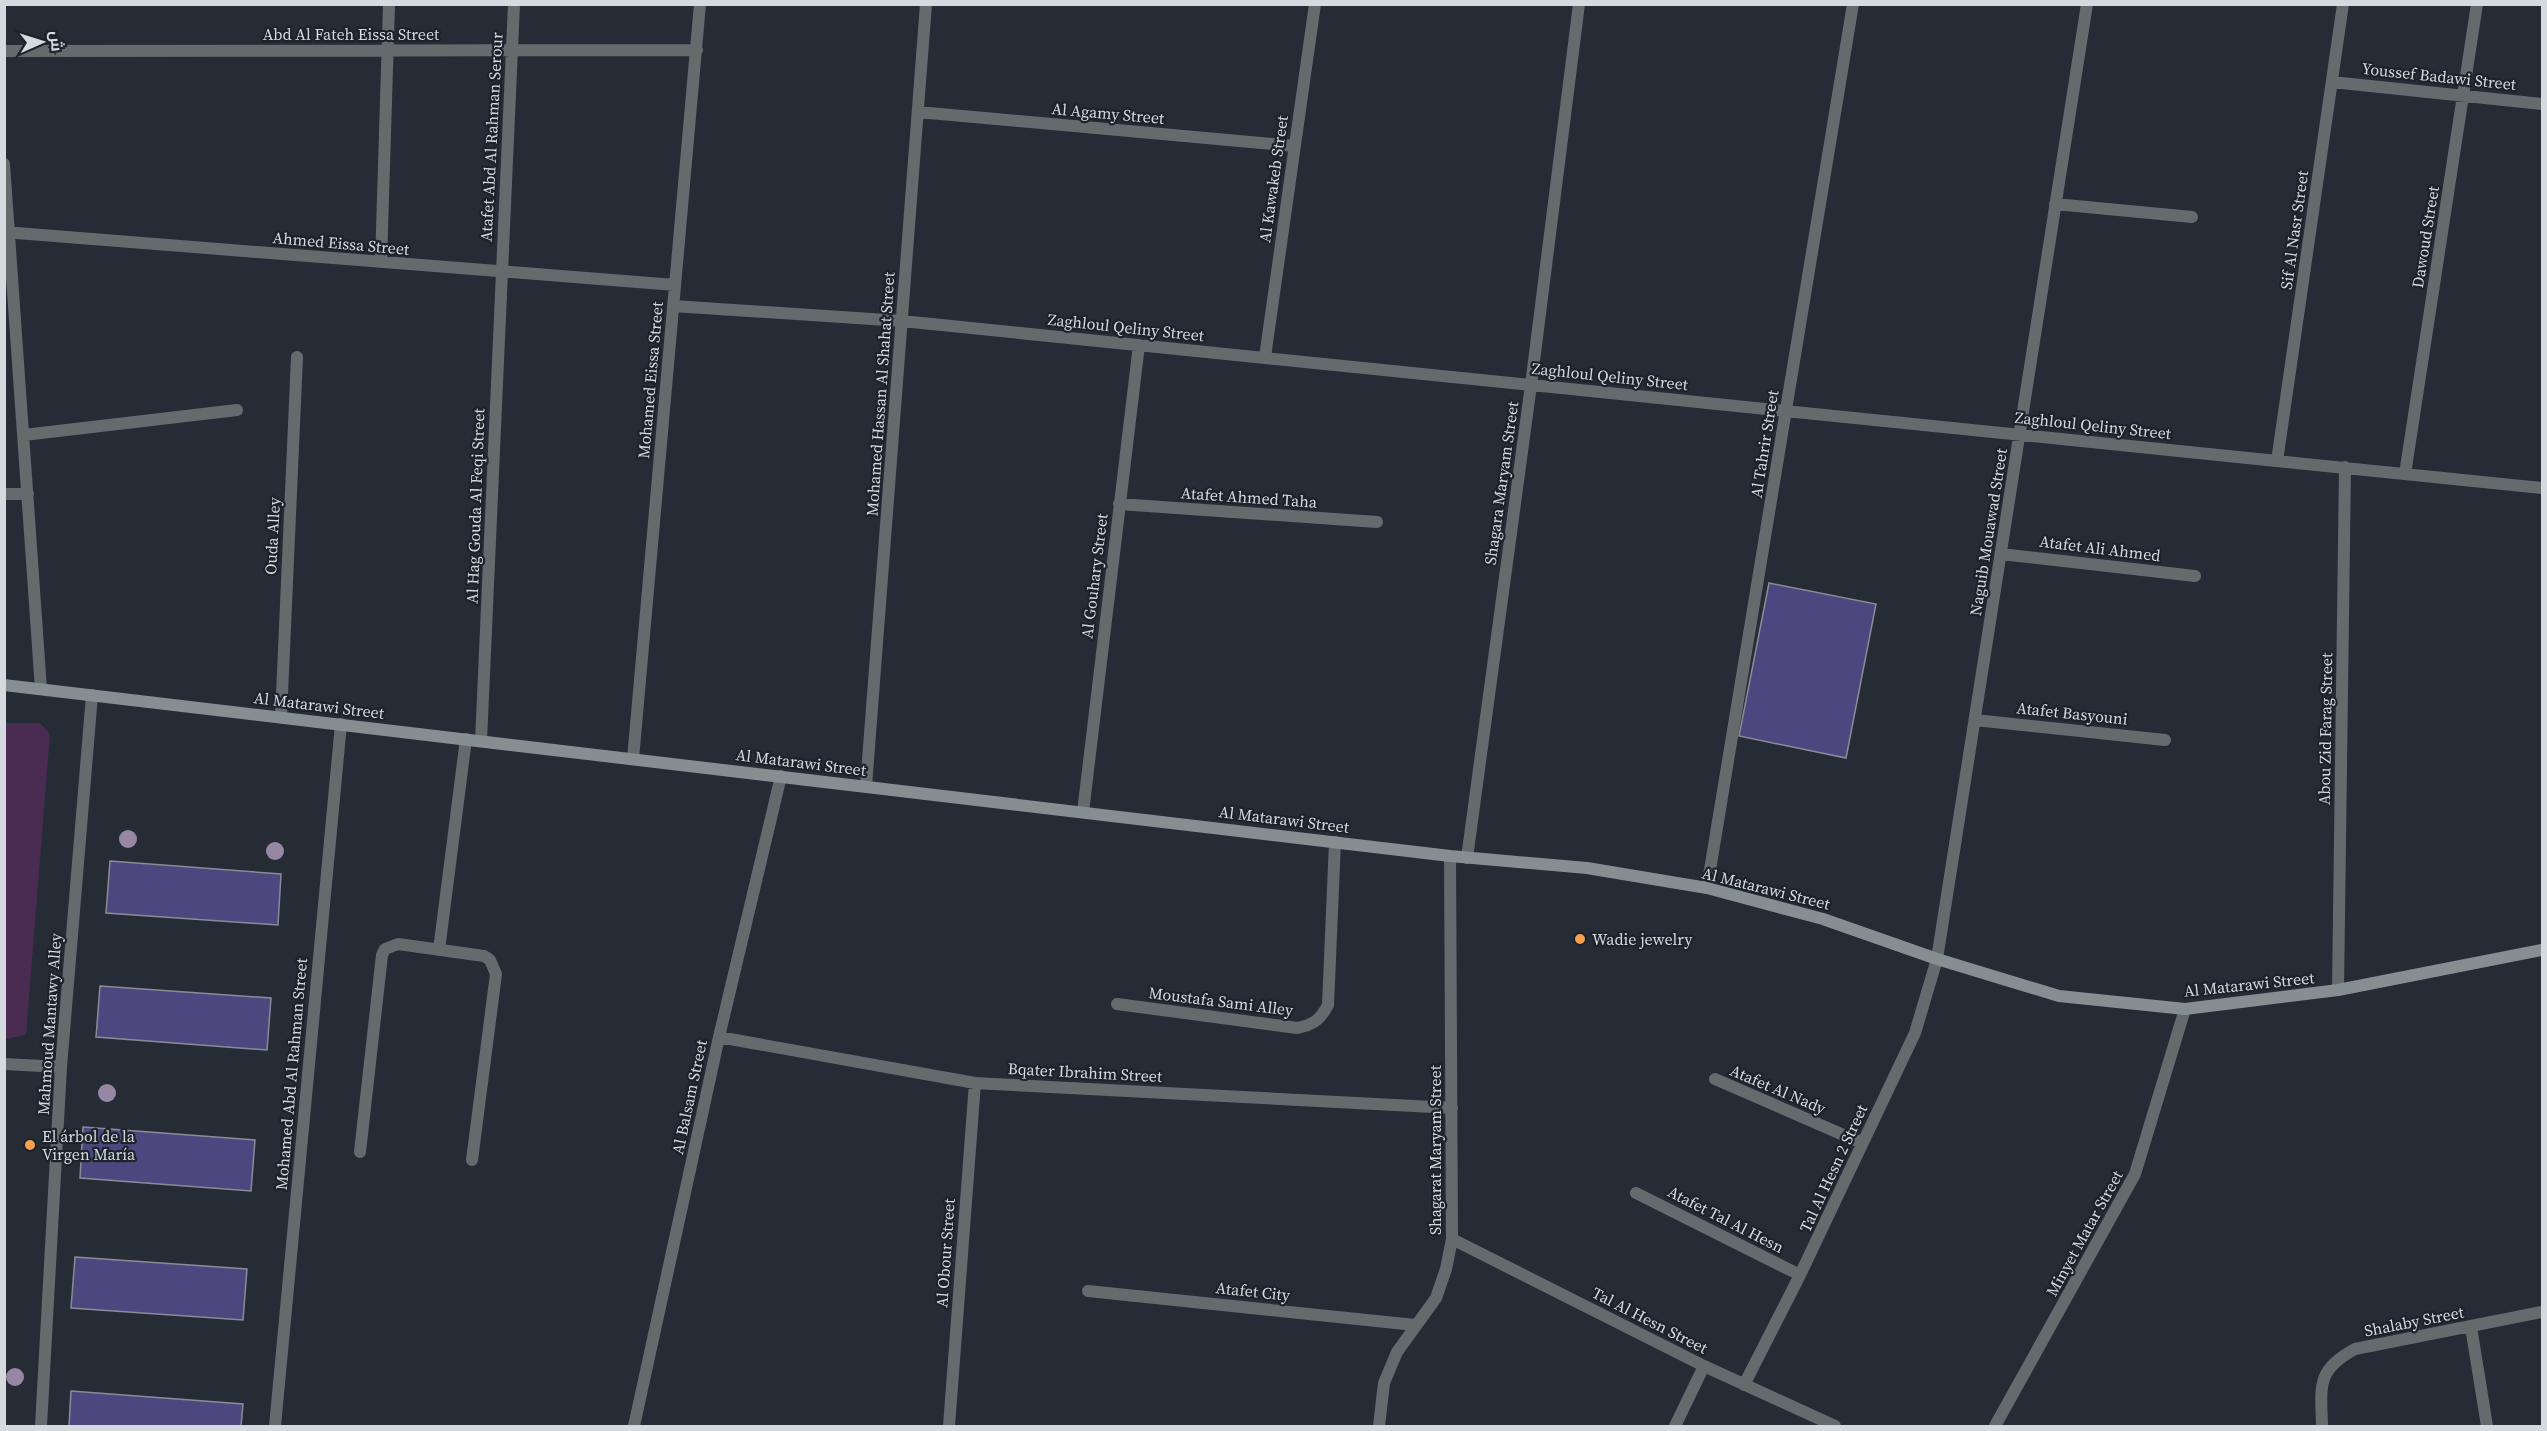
<svg xmlns="http://www.w3.org/2000/svg" width="2547" height="1431" viewBox="0 0 2547 1431" font-family="'Source Serif 4',Cairo,serif">
  <style>
    .green { fill: #4a2b51 }
    .building { fill: #4d4780; stroke: #8b8b97; stroke-width: 1.5 }
    .lines { fill: none; stroke-linecap: round; stroke-linejoin: round }
    .lane { stroke: #656b6d; stroke-width: 12 }
    .street { stroke: #656b6d; stroke-width: 12 }
    .secondary { stroke: #858f92; stroke-width: 12 }
    .tree { fill: #9887a4 }
    .poi-dot { fill: #fa9f4e; stroke: #1c232b; stroke-width: 2 }
    .labels { text-anchor: middle; dominant-baseline: central; stroke-width: 4.5; stroke-linejoin: round; paint-order: stroke }
    .street-label { font-size: 16px; fill: #d5dadf; stroke: #1c232b }
    .poi-label { font-size: 16px; fill: #d5dadf; stroke: #1c232b; text-anchor: start }
  </style>
  <rect width="100%" height="100%" fill="#252c35"/>
  <path class="green" d="M5,723h35l10,11 -24,301 -21,4z"/>
  <path class="building" d="M1769,583l107,21 -30,154 -107,-22z
    M110,861l171,13 -3,51 -172,-12z
    M100,986l171,12 -4,52 -171,-13z
    M83,1127l172,13 -4,51 -171,-13z
    M75,1257l172,12 -4,51 -172,-12z
    M71,1391l172,13 -2,22h-172z"/>
  <g class="lines">
    <path class="lane" d="M439,950l27,-211
      M360,1152l22,-197 3,-6 13,-5 86,12 6,4 6,14 -24,186"/>
    <path class="street" d="M4,51l693,-1
      M2332,82l210,22
      M918,112l377,34
      M4,164l37,525
      M2055,204l137,13
      M4,232l671,53
      M381,262l8,-258
      M673,306l229,15 1640,167
      M1265,357l50,-353
      M24,435l213,-25
      M2277,461l66,-457
      M2405,474l72,-470
      M4,494h24
      M1119,504l258,18
      M2001,554l194,22
      M281,717l16,-360
      M1975,720l190,20
      M481,741l33,-737
      M633,759l67,-755
      M866,786l60,-782
      M1083,812l56,-467
      M1467,858l64,-473 48,-381
      M1707,888l146,-884
      M2338,990l7,-523
      M1117,1004l180,24c16,-3 23,-8 31,-23l7,-163
      M719,1037l256,46 477,25
      M4,1064l57,3
      M1715,1079l147,64
      M1636,1193l164,82
      M1452,1239l252,127 131,60
      M1088,1291l327,34
      M2471,1327l16,99
      M1744,1385l56,-110 115,-242 22,-74 150,-955
      M41,1426l20,-359 31,-372
      M275,1426l66,-702
      M634,1426l85,-389 62,-261
      M949,1426l26,-343
      M1379,1426l5,-43 13,-31 39,-54 10,-29 6,-30 -2,-383
      M1675,1426l29,-60
      M1995,1426l140,-252 50,-165
      M2322,1426c-1,-40 -6,-56 33,-77l187,-37"/>
    <path class="secondary" d="M4,685l1446,171 137,12 120,20 116,31 114,40 122,37 126,13 153,-19 204,-40"/>
  </g>
  <g class="tree">
    <circle cx="128" cy="839" r="9"/>
    <circle cx="275" cy="851" r="9"/>
    <circle cx="107" cy="1093" r="9"/>
    <circle cx="15" cy="1377" r="9"/>
  </g>
  <g class="poi-dot">
    <circle cx="1580" cy="939" r="6"/>
    <circle cx="30" cy="1145" r="6"/>
  </g>
  <g class="labels">
    <g class="street-label">
      <text x="351" y="34">Abd Al Fateh Eissa Street</text>
      <text transform="translate(2439 76) rotate(6)">Youssef Badawi Street</text>
      <text transform="translate(1108 113) rotate(5)">Al Agamy Street</text>
      <text transform="translate(491 137) rotate(-87)">Atafet Abd Al Rahman Serour</text>
      <text transform="translate(1273 179) rotate(-82)">Al Kawakeb Street</text>
      <text transform="translate(2294 230) rotate(-82)">Sif Al Nasr Street</text>
      <text transform="translate(2425 237) rotate(-81)">Dawoud Street</text>
      <text transform="translate(341 243) rotate(5)">Ahmed Eissa Street</text>
      <text transform="translate(1126 327) rotate(6)">Zaghloul Qeliny Street</text>
      <text transform="translate(1610 376) rotate(6)">Zaghloul Qeliny Street</text>
      <text transform="translate(650 380) rotate(-85)">Mohamed Eissa Street</text>
      <text transform="translate(880 394) rotate(-86)">Mohamed Hassan Al Shahat Street</text>
      <text transform="translate(2093 425) rotate(6)">Zaghloul Qeliny Street</text>
      <text transform="translate(1764 444) rotate(-81)">Al Tahrir Street</text>
      <text transform="translate(1501 483) rotate(-82)">Shagara Maryam Street</text>
      <text transform="translate(1249 497) rotate(4)">Atafet Ahmed Taha</text>
      <text transform="translate(475 506) rotate(-88)">Al Hag Gouda Al Feqi Street</text>
      <text transform="translate(1988 532) rotate(-81)">Naguib Mouawad Street</text>
      <text transform="translate(272 536) rotate(-87)">Ouda Alley</text>
      <text transform="translate(2100 548) rotate(7)">Atafet Ali Ahmed</text>
      <text transform="translate(1094 576) rotate(-83)">Al Gouhary Street</text>
      <text transform="translate(319 705) rotate(7)">Al Matarawi Street</text>
      <text transform="translate(2072 713) rotate(6)">Atafet Basyouni</text>
      <text transform="translate(2325 729) rotate(-89)">Abou Zid Farag Street</text>
      <text transform="translate(801 762) rotate(7)">Al Matarawi Street</text>
      <text transform="translate(1284 819) rotate(7)">Al Matarawi Street</text>
      <text transform="translate(1766 888) rotate(14)">Al Matarawi Street</text>
      <text transform="translate(2249 984) rotate(-6)">Al Matarawi Street</text>
      <text transform="translate(1221 1001) rotate(7)">Moustafa Sami Alley</text>
      <text transform="translate(49 1024) rotate(-86)">Mahmoud Mantawy Alley</text>
      <text transform="translate(1085 1072) rotate(3)">Bqater Ibrahim Street</text>
      <text transform="translate(291 1074) rotate(-85)">Mohamed Abd Al Rahman Street</text>
      <text transform="translate(1778 1089) rotate(23)">Atafet Al Nady</text>
      <text transform="translate(689 1097) rotate(-78)">Al Balsam Street</text>
      <text transform="translate(1435 1150) rotate(-90)">Shagarat Maryam Street</text>
      <text transform="translate(1833 1168) rotate(-65)">Tal Al Hesn 2 Street</text>
      <text transform="translate(1726 1219) rotate(27)">Atafet Tal Al Hesn</text>
      <text transform="translate(2084 1233) rotate(-61)">Minyet Matar Street</text>
      <text transform="translate(945 1253) rotate(-86)">Al Obour Street</text>
      <text transform="translate(1253 1291) rotate(6)">Atafet City</text>
      <text transform="translate(1650 1320) rotate(27)">Tal Al Hesn Street</text>
      <text transform="translate(2414 1321) rotate(-11)">Shalaby Street</text>
    </g>
    <g class="poi-label">
      <text x="1592" y="939">Wadie jewelry</text>
      <text x="42" y="1136">El árbol de la<tspan x="42" dy="18">Virgen María</tspan></text>
    </g>
  </g>
  <rect width="2547" height="1431" fill="none" stroke="#d5dadf" stroke-width="12"/>
  <g transform="translate(42 42) rotate(87)" stroke="#1c232b" stroke-width="4.5" paint-order="stroke">
  <path d="M0-4.5L10 22L0 15L-10 22Z" fill="#d5dadf"/>
  <text y="-9" font-size="16" font-weight="bold" text-anchor="middle" fill="#d5dadf">ش</text>
  </g>
</svg>
